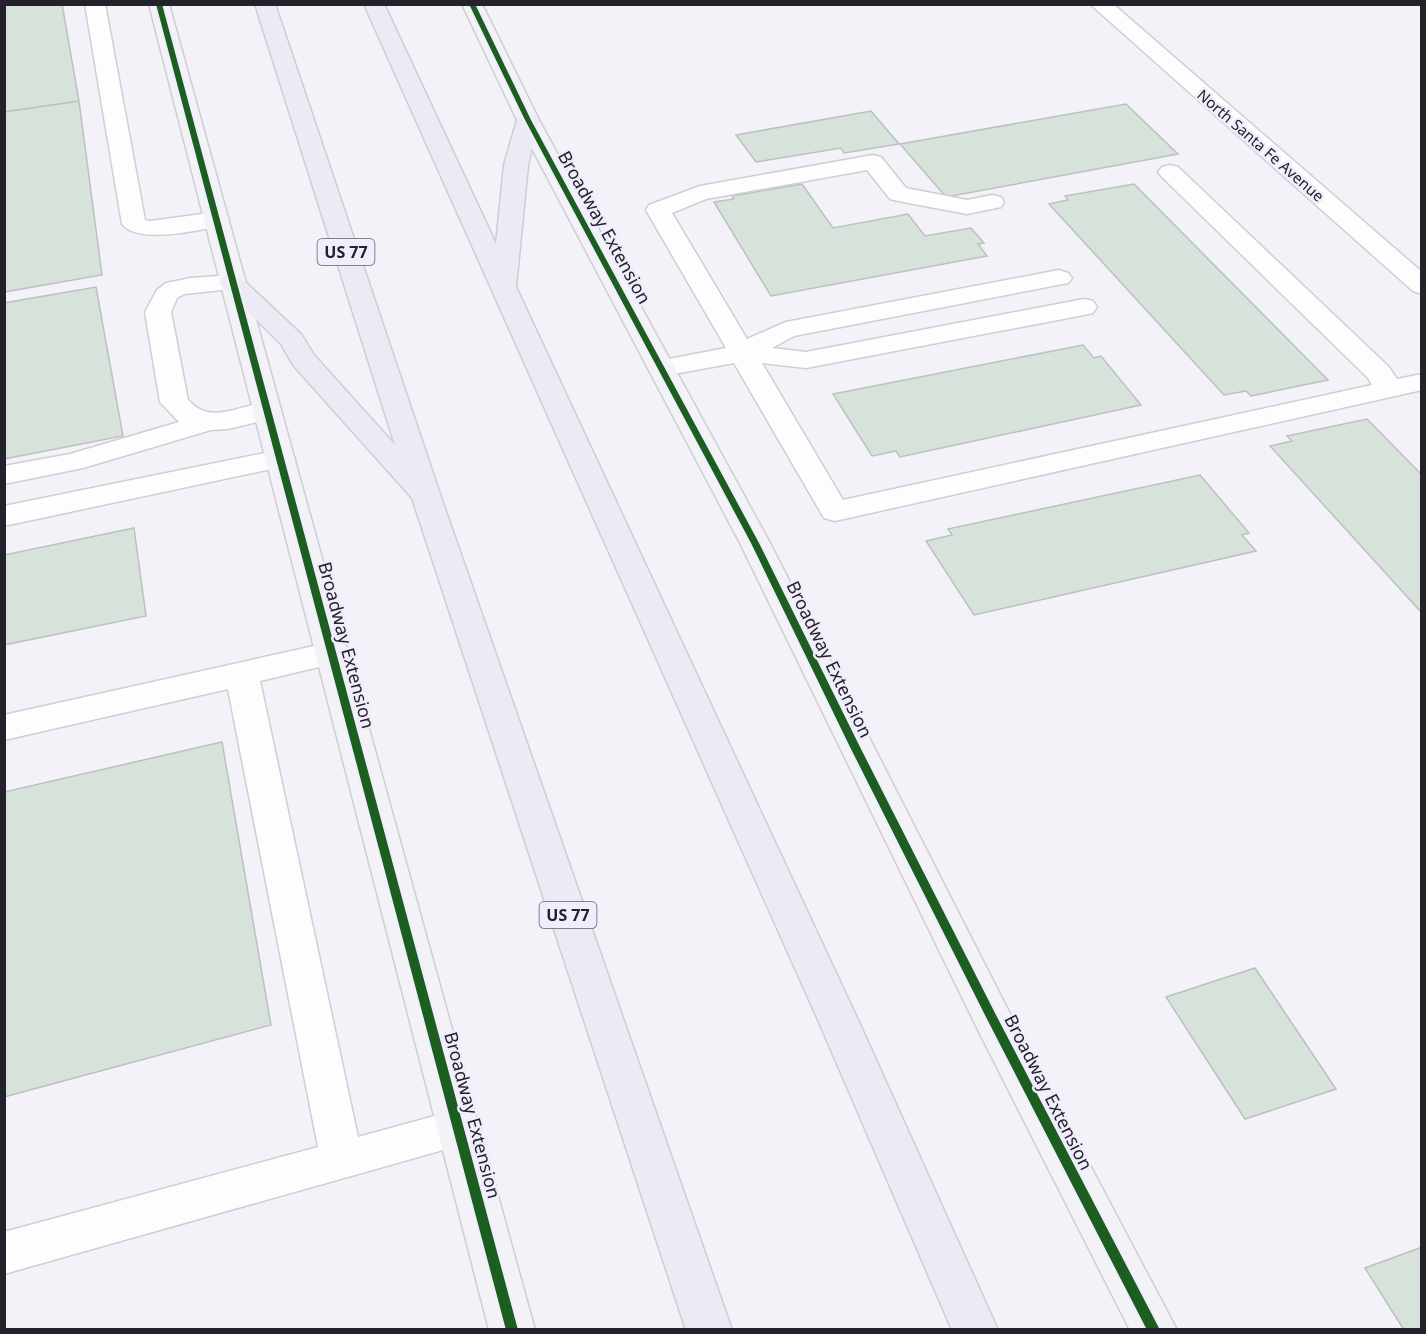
<svg xmlns="http://www.w3.org/2000/svg" width="1426" height="1334" viewBox="0 0 1426 1334" font-family="'Noto Sans',sans-serif">
  <style>
    .building { fill: #d6e2da; stroke: #bdc0c0; stroke-width: 1.5 }
    .lines { fill: none; stroke-linecap: round; stroke-linejoin: round }
    .minor-casing { stroke: #cfced5; stroke-width: 3 }
    .major-casing { stroke: #ceced2; stroke-width: 3 }
    .highway-casing { stroke: #ceced2; stroke-width: 3 }
    .minor { fill: #fdfdfe; fill-rule: evenodd }
    .major { fill: #f3f2f7; fill-rule: evenodd }
    .highway { fill: #eceaf4; fill-rule: evenodd }
    .cycleway-casing { stroke: #f0eefc; stroke-width: 4 }
    .cycleway { fill: #1b5e20; fill-rule: evenodd }
    .labels { text-anchor: middle; dominant-baseline: central; stroke-width: 5; stroke-linejoin: round; paint-order: stroke }
    .far-street-label { font-size: 15px; fill: #23222a; stroke: #f0eefc }
    .shield { fill: #f0eefc; stroke: #605f69; stroke-width: 1.5 }
    .shield-label { font-size: 16px; font-weight: bold; fill: #23222a }
    .street-label { font-size: 18px; fill: #23222a; stroke: #f0eefc }
  </style>
  <rect width="100%" height="100%" fill="#f2f2f8"/>
  <path class="building" d="M19,4h43l17,97 -75,11v-106z
    M79,101l23,174 -98,17v-180z
    M1126,104l52,50 -232,43 -46,-53z
    M871,111l28,33 -55,9 -3,-5 -85,14 -20,-27z
    M802,184l31,44 75,-14 17,22 46,-8 13,15 -6,1 9,12 -216,40 -57,-94 20,-3 -2,-3z
    M1134,184l194,196 -77,16 -5,-5 -22,4 -175,-191 19,-4 -3,-4z
    M96,287l27,149 -119,23v-156z
    M1083,345l11,13 7,-2 40,49 -241,52 -4,-6 -24,5 -39,-62z
    M1367,419l55,56v138l-152,-167 22,-5 -5,-5z
    M1200,475l49,58 -7,2 14,16 -282,64 -48,-74 26,-6 -4,-6z
    M134,528l12,88 -142,29v-90z
    M222,742l49,283 -267,72v-305z
    M1255,968l81,121 -91,30 -79,-122z
    M1422,1247v83h-18l-39,-62z"/>
  <g class="lines">
    <g class="minor-casing">
      <path id="minor" d="M85,4h20l40,216 5,1 67,-9 9,2 3,5 -3,5c-23,6 -89,21 -104,0z
        M1090,4h23l309,268v22l-9,-3z
        M873,155l8,2 25,31 61,12 25,-5 9,2 3,5 -3,5 -34,7 -69,-13 -8,-2 -23,-29 -161,29 -34,14 75,126 39,-17 273,-52 9,3 4,5 -4,5 -274,53 -22,12 34,4 278,-53 9,2 4,6 -4,6 -9,2 -278,53 -44,-5 81,137 529,-115 -4,-7 -206,-201 -4,-5 4,-5 8,-2 8,2 211,200 8,12 25,-5v16l-587,131 -11,-3 -90,-155 -71,13 -10,-2 -4,-6 4,-6 73,-14 -80,-138 3,-5 51,-19z
        M232,275l9,3 4,5 -4,5 -57,6 -7,4 -6,14 17,88c28,30 57,-3 89,5l4,6 -4,6 -49,12 -17,1 -128,38 -79,16v-18l66,-12 109,-32 -19,-20 -15,-90 12,-22 9,-7 25,-5z
        M280,450l10,3 5,6 -5,6 -286,61v-20z
        M332,642l12,3 4,8 -4,8 -84,20 98,456 102,-28 15,6 6,13 -6,13 -471,133v-42l314,-85 -90,-458 -224,51v-25z"/>
    </g>
    <g class="major-casing">
      <path id="major" d="M149,4h20l366,1326h-46z
        M462,4h20l57,116 231,423 236,463 171,324h-47l-152,-300 -238,-487 -223,-423z"/>
    </g>
    <g class="highway-casing">
      <path id="highway" d="M255,4h20l167,496 290,830h-46l-274,-832 -119,-133 -12,-21 -62,-61 4,-5 9,-3 9,3 60,56 13,21 81,90z
        M364,4h20l112,240 8,-79 13,-45 3,-5 8,-2 8,2 3,5 -11,45 -12,122 342,733 140,310h-46l-134,-310z"/>
    </g>
    <use href="#minor" class="minor"/>
    <use href="#major" class="major"/>
    <use href="#highway" class="highway"/>
    <g class="cycleway-casing">
      <path id="cycleway" d="M156,4h6l356,1326h-12z
        M469,4h6l56,116 228,423 101,204 136,268 164,315h-13l-159,-309 -138,-274 -99,-204 -226,-423z"/>
    </g>
    <use href="#cycleway" class="cycleway"/>
  </g>
  <g class="labels">
    <g class="far-street-label">
      <text transform="translate(1261 145) rotate(41)">North Santa Fe Avenue</text>
    </g>
    <g class="shield">
      <rect x="317.5" y="239" width="57" height="26" rx="4.5"/>
      <rect x="539.5" y="902" width="57" height="26" rx="4.5"/>
    </g>
    <g class="shield-label">
      <text x="346" y="252">US 77</text>
      <text x="568" y="915">US 77</text>
    </g>
    <g class="street-label">
      <text transform="translate(605 227) rotate(61)">Broadway Extension</text>
      <text transform="translate(347 645) rotate(75)">Broadway Extension</text>
      <text transform="translate(830 659) rotate(64)">Broadway Extension</text>
      <text transform="translate(1049 1092) rotate(63)">Broadway Extension</text>
      <text transform="translate(473 1115) rotate(75)">Broadway Extension</text>
    </g>
  </g>
  <rect width="1426" height="1334" fill="none" stroke="#23222a" stroke-width="12"/>
</svg>
